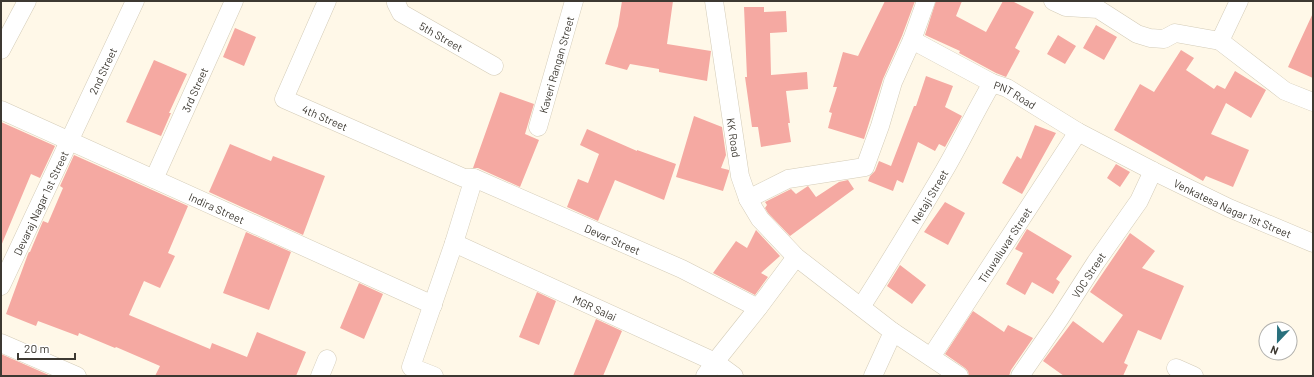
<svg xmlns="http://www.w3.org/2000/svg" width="1314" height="377" viewBox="0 0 1314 377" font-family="Barlow,sans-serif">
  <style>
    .building { fill: #f5a9a2 }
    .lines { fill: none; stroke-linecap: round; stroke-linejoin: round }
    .minor-casing { stroke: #d4ccb8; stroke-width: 19 }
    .minor { stroke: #fff; stroke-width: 18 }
    .labels { text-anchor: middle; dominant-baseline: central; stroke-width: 3; stroke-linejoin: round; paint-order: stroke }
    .street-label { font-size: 11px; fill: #3d3932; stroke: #fff }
  </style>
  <rect width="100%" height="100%" fill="#fff8e8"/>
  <path class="building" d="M622,1h51l-6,43 44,7 -4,30 -48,-9v-3l-29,-5 -3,6 -22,-6 13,-38z
    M885,1h30l-13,35 -19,43 -19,60 -36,-11 4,-15 -3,-1 8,-25h-4l10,-35 15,4z
    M936,1h26l-6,15 30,16 17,-31h9l22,11 -19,36 5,3 -14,26 -10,-4 -37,-20 1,-2 -35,-16z
    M744,7h20v5l22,-1 1,21 -17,1 1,42 36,-3 1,17 -22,2 4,32h-2l3,19 -30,5 -3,-20h-6l-7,-50h2z
    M1313,13v65l-25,-11z
    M1096,25l21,12 -13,23 -21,-12z
    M235,28l21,9 -12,29 -21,-9z
    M1058,35l18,11 -11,18 -18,-10z
    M1181,50l13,8 -8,12 28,19 3,-4 8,4 10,-18 31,19 -15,28 -25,-15 -15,31 38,16 -16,37 -27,-11 -3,5 -89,-51 26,-46 14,8z
    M154,60l33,14 -18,39h2l-10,23 -35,-14z
    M926,76l27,10 -8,21 17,9 -17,31 -6,-3 -4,7 -17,-9 -15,41 -6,-3 -4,11 -25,-10 2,-5 5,-5 4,-10 12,5 23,-60h2z
    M500,92l34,12 -9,30 14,6 -19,47 -42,-19h-5z
    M694,116l28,11 4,28 -5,13 8,2v2l-6,19 -47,-14z
    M1,122l54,24 -15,32 -9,-4 -30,72z
    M1035,125l21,8 -34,61 -20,-11 15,-27 4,3z
    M587,129l50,22v-1l39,14 -12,36 -49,-20 -17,41 -31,-14 11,-28 10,4 11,-29 -19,-9z
    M230,144l41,17 2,-5 52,20 -22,59 -94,-43z
    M74,155l114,51 -20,47 7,3 -15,32 -16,-7 -15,34 81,34 2,-6 35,14 10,-25 49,20 -10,24h-141l5,-10 -44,-19 -1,1 -36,-15 -1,3 -40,-15 -2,5 -30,-12 22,-60 1,-2h1l13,-31 5,2 15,-35 -3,-2z
    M1116,164l14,8 -10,15 -13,-9z
    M848,180l6,9 -64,47 -22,-23 -3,-5 2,-3 -2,-3 26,-13 5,5 12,-8 8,11 23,-15z
    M945,202l20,11 -17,32 -24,-13z
    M1027,229l45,27 -16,23 4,3 -7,12 -21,-12 -7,13 -19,-11 17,-31 -8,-4z
    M756,230l24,26 -19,17 7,4 -13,18 -42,-22 23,-32 11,7z
    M246,232l45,20 -22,58 -46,-17z
    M1130,233l25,18 -13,17 42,18 -23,54 -23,-10 -14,33 4,2 -5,11h-59l-21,-15 30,-40 30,22 20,-28 -33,-23z
    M900,265l26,20 -14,19 -25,-18z
    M359,283l24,11 -19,45 -24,-11z
    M537,292l19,9 -17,44 -20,-8z
    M973,311l31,21 4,-7 25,13 -22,32 -2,6h-40l-1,-5 -3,-3 -20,-14z
    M596,319l26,12 -19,45h-30z
    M1,354l50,22h-50z"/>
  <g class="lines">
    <g class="minor-casing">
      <g id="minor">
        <path id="s1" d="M327,1l-43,98 180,79h10l208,91 76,39"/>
        <path id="s2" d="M397,1l-1,2 5,10 93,53"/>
        <path id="s3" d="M714,1l26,175 8,23 12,20 36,38 97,75 66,44"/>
        <path id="s4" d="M926,1l-14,39 80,43 15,5 71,44 75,39 76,37 84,35"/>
        <path d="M1053,1l13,6 32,2 39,25 13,4 14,1 11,-6 45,8 65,50 28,11"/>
        <path d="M1220,41l19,-40"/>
        <path d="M1,50l26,-49"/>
        <path id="s5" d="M1,110l432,195"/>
        <path id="s6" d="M538,127l36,-126"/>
        <path id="s7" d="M154,179l80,-178"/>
        <path d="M748,199l40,-20 77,-12 15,-41 13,-44 19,-42"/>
        <path id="s8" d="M454,243l261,119 19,14"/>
        <path id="s9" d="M1,286l134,-285"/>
        <path id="s10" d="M861,307c29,-45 56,-90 83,-136 17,-29 31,-59 48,-88"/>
        <path d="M1,343l76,33"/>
        <path id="s11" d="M931,357l147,-225"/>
        <path d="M1176,368l18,8"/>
        <path d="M320,376l7,-17"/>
        <path d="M434,376l-23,-9 43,-124 20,-65"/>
        <path d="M705,376l10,-14 43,-54 38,-51"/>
        <path d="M873,376l20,-44"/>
        <path id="s12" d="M1020,376l40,-58 36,-56 43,-61 14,-30"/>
      </g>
    </g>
    <use href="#minor" class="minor"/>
  </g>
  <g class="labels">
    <g class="street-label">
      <text stroke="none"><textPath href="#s2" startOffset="60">5th Street</textPath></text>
      <text stroke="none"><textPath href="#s6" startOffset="65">Kaveri Rangan Street</textPath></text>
      <text stroke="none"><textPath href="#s9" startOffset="238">2nd Street</textPath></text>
      <text stroke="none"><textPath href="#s7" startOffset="98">3rd Street</textPath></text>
      <text stroke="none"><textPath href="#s4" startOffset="158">PNT Road</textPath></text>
      <text stroke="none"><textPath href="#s1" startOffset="152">4th Street</textPath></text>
      <text stroke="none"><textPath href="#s3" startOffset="138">KK Road</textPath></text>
      <text stroke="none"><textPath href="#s10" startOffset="130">Netaji Street</textPath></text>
      <text stroke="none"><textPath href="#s9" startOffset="92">Devaraj Nagar 1st Street</textPath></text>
      <text stroke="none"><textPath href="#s5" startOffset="237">Indira Street</textPath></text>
      <text stroke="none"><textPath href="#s4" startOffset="404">Venkatesa Nagar 1st Street</textPath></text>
      <text stroke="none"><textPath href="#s1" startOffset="465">Devar Street</textPath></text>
      <text stroke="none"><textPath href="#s11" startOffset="134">Tiruvalluvar Street</textPath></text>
      <text stroke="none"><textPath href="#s12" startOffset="122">VOC Street</textPath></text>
      <text stroke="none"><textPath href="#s8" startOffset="155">MGR Salai</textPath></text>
    </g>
  </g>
  <rect width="1314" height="377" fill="none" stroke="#3d3932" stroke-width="4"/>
  <g transform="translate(1278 341) rotate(202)"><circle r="19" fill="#ffffff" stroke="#b1b0ad"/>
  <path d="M0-3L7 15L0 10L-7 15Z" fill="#29707d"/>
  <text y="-6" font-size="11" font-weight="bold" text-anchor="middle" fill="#3d3932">N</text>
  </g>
  <path d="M18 353v6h57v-6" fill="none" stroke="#3d3932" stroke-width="2"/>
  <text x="24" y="353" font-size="12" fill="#3d3932" stroke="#ffffff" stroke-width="3" paint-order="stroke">20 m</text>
</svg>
